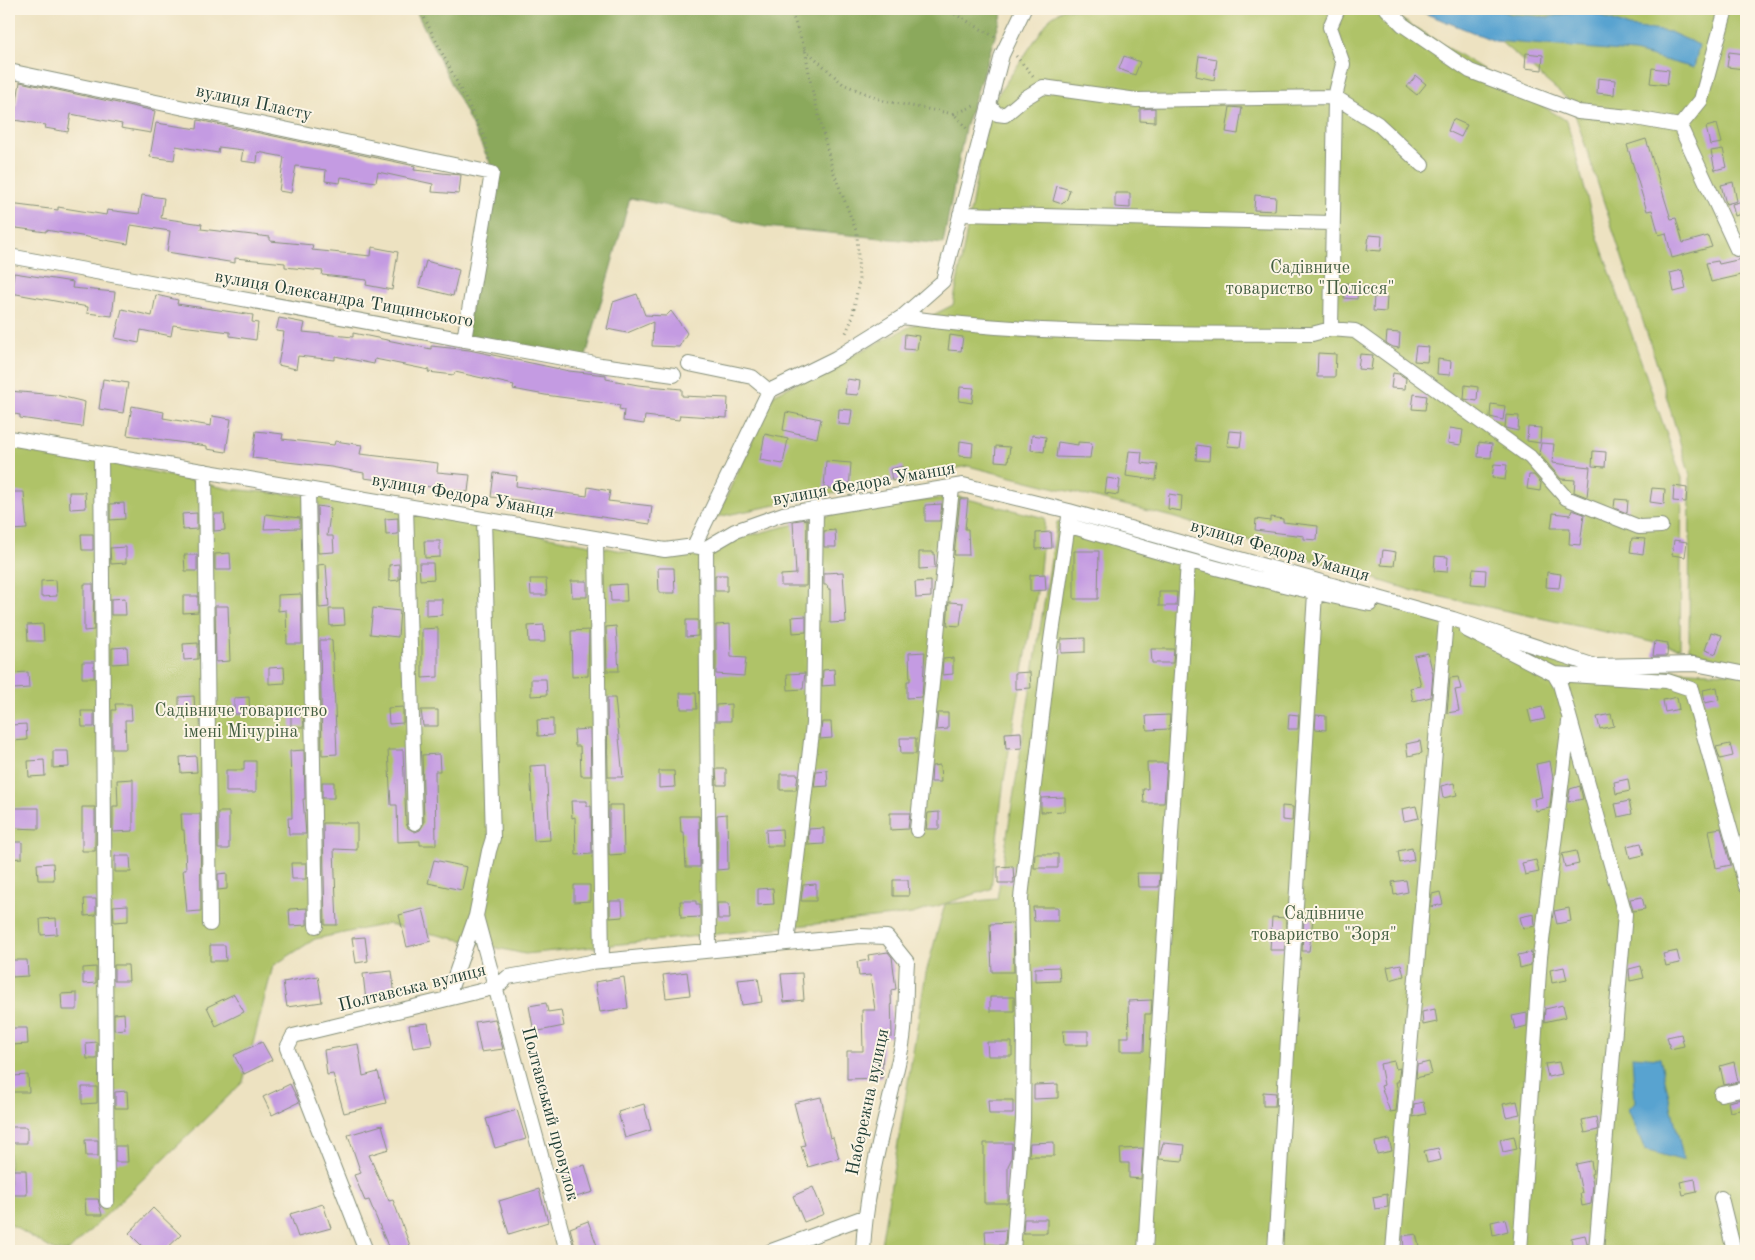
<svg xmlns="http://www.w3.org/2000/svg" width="1755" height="1260" viewBox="0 0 1755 1260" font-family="'Old Standard TT',serif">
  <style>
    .green { fill: #afc368; stroke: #67804e }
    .forest { fill: #8ba95c; stroke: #557348 }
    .water { fill: #58a3d0; stroke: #3c7082 }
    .building { fill: #c49be2 }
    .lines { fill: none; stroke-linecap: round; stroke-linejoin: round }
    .minor-casing { stroke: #86907a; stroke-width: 16 }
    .path { stroke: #86907a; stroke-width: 3; stroke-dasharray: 1 4; stroke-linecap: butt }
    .minor { stroke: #fff; stroke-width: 14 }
    .labels { text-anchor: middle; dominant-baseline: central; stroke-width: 4; stroke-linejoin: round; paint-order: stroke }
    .street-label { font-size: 18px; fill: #1f3d34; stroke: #fcf5e5 }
    .park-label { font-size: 18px; fill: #435e41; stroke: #fcf5e5 }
  </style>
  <rect width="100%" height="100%" fill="#fcf5e5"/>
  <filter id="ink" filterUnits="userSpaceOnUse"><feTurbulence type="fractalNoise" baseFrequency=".02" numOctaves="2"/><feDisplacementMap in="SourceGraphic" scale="10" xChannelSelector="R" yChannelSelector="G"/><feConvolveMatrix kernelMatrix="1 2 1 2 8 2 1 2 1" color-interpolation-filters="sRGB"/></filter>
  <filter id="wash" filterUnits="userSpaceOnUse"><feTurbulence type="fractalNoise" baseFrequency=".0096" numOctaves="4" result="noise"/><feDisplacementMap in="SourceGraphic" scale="20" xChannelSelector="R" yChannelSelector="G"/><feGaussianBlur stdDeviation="1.12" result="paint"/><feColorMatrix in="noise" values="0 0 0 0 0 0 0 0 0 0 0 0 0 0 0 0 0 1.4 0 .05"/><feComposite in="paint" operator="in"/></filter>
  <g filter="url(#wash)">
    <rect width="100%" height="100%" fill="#ede2c1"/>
    <path class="green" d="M1063,9h322l182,112 29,111 86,246 -2,170 -266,-57 -242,-74 -204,-51 -251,51 56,-122 180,-90 37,-199 60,-88z
      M1462,9h284v660l-57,-20 1,-173 -35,-118 -84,-256z
      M9,446l78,11 142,32 124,11 307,58 178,-45 117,-17 90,22 -6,62 -35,200 -13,109 -79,25 -387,40 -138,-30 -72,15 -42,27 -30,116 -174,169h-14l-46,-28z
      M1057,522l437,109 101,35 151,8v577h-866l46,-278 19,-69 52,-5z"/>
    <path class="forest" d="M415,9h589l-39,119 -22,116 -177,-17 -136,-29 -45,162 -119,-23 28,-166z"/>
    <path class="water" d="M1414,9h81l16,5 38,3 36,-7 44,17 41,5 29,13 -5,23 -60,-16 -139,-11z
      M1632,1056l28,2 24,103 -39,-11 -17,-41 7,-6z"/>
    <g id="blocks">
      <path class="building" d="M1729,52l17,2 -2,15 -17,-2z
        M1526,53l17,2 -1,15 -17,-2z
        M1124,56l16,6 -5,13 -16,-6z
        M1199,56l18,3 -3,21 -18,-4z
        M1652,68l17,2 -2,15 -17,-2z
        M1416,76l10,8 -9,11 -10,-8z
        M1598,78l17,2 -1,15 -17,-2z
        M20,82l135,29 -4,22 -30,-5 1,-4 -51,-10 -3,18 -23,-4 1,-3 -32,-5z
        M1230,107l12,1 -4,26 -12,-2z
        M1155,108v14l-15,-1v-12z
        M1453,119l14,6 -6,12 -13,-6z
        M198,120l217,46 -1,4 47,5 -2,19 -27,-2 1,-8 -55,-12 -2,10 -35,-5 -1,6 -15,-2 1,-11 -30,-4 -5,27 -12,-2 5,-34 -26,-5 -1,11 -16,-2 2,-11 -24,-3 -1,6 -42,-7 -2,14 -24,-3 6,-34 41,6z
        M1717,124l5,19 -12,2 -4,-18z
        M1646,139l25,80 5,-1 7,25 25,-7 4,11 -40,11 -6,-25 -7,2 -7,-25 -5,1 -20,-66z
        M1723,149l4,18 -12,3 -4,-19z
        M1733,182l4,19 -11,3 -5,-19z
        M1057,186l13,4 -3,9 -5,5 -9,-3z
        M1115,193h15v15l-15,-1z
        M142,195l22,3 -3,20 41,6 -1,5 69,8v4l43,4 -1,5 59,6 1,-9 26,5 -6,38 -26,-5 1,-5 -45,-5 1,-4 -38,-4v-4l-50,-5v5l-68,-11 3,-21 -39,-6 -3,19 -82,-14v2l-37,-5v-23l49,6v-3l48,8 1,-5 32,4z
        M1255,195l21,2 -1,14 -21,-1z
        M1746,200v12l-11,4 -3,-12z
        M1369,235l13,1 -1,15 -14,-1z
        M1746,258v16l-35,8 -5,-19 12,-2 1,3z
        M426,261l33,9 -6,26 -34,-9z
        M1682,270l4,19 -12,3 -4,-19z
        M14,273l59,9 -1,6 43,4 -3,24 -25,-3 1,-6 -77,-14z
        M1346,283l13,1 -2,15 -13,-1z
        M637,294l8,21 21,1 5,-5 16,22 -8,14 -27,-1 1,-24 -26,11 -20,-4 6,-27z
        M156,295l22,5 -1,4 76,11 -1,7 6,1 -2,17 -26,-4v-4l-57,-7 -2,11 -30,-6 -2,13 -24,-5 7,-29 30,7z
        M1374,296l13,1 -1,15 -13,-1z
        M279,318l26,5 -2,9 50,5v-4l78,16v-3l38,4 100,21 37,4v4l32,6 44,4v7l46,2 -1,20 -47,-3 -1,5 -34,-4 -1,8 -21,-3 1,-11 -5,-1 1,-4 -75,-10 -32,-6 1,-4 -59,-13 -1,3 -26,-3 1,-2 -54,-11 -1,5 -39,-8v4l-37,-4 -2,13 -18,-4 6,-33 -8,-1z
        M1387,332l13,1 -1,15 -6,-1 -7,-4z
        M905,334l14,2 -2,14 -13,-1z
        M950,335l13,2 -2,14 -13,-1z
        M1416,346l13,1 -2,15 -13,-1z
        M1318,353l18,1 -1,23h-18z
        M1360,354l13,1 -2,15 -13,-1z
        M1438,359l13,2 -1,14 -13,-1z
        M1393,373l6,1 7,4 -1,11 -14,-1z
        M103,379l25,4 -5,30 -24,-4z
        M847,379l13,2 -2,14 -13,-1z
        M1465,385l13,2 -1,14 -13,-2z
        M960,387l14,1 -2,15 -13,-2z
        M9,391l47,4 29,7 -3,25 -62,-9v-3l-11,-2z
        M1414,394l13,2 -2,14 -13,-1z
        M1491,404l14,2 -2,14 -13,-3z
        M132,406l32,6 -1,6 48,8 1,-10 19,3 -5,33 -19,-3v-3l-80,-11z
        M839,409l13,1 -2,15 -12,-1z
        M786,412l35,7 -4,19 -34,-8z
        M1506,415l13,1 -1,15 -13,-3z
        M1528,427l13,1 -1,15 -13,-2z
        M1450,428l13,2 -2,15 -13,-2z
        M256,431l27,3 -1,5 52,6 1,-4 27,4 -2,9 78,9 -1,9 33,3 -2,17 -104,-14v-5l-33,-6 -79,-9z
        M1229,431l13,1 -2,15 -13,-1z
        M765,434l23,5 -5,25 -23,-4z
        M1032,435l14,2 -2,15 -13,-2z
        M960,441l13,2 -1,14 -13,-1z
        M1058,442l20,3v-3l14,1 -2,15 -34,-1z
        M1479,442l13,2 -1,14 -13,-1z
        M1541,443l13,1 -2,19 38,4 -3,30 -13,-5 1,-12 -14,-1 -22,-25z
        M1197,445l13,2 -1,14 -13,-1z
        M996,446l14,1 -2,15 -13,-1z
        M1129,451l13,1 -1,11 17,2 -2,15 -30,-4z
        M1593,451l13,1 -1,15 -13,-1z
        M826,461l25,2 -2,27 -25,-2z
        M1494,464l13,1 -2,15 -13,-2z
        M903,466l2,13 -13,2 -2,-12z
        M494,473l23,3 -1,10 71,10 1,-9 22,4 -2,10 44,5 -2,18 -117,-17 1,-5 -43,-5z
        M1529,475h5l7,8 -1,8 -13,-2z
        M1107,478l13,2 -2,15 -13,-2z
        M1674,486l13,2 -1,14 -13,-1z
        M1652,488l13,1 -1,15 -14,-2z
        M9,492h15l3,37 -16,1z
        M69,492h16l1,16 -16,1z
        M1169,494l13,2 -1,15 -13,-2z
        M960,499h8l-3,30h3l1,26h-15z
        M1615,499l13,1 -1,13 -13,-5z
        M124,503l1,16 -15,1v-16z
        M942,504l-2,17h-15v-16z
        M317,506l14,2 -4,28h6l1,16 -16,1z
        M1572,510l12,4 -4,31 -11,-1 1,-16h-19l2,-15 17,2z
        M197,513v16l-14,1 -1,-16z
        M214,514h10l1,16 -11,1z
        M266,514l34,4v10l-36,1z
        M1270,517l13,2v3l35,4 -1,14 -13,-1v-3l-49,-6 1,-11 14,2z
        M398,518v16l-12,1 -1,-16z
        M807,519l-1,67h-25v-11l15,-1 -3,-53z
        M835,530l1,17h-12v-16z
        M1051,532l1,16 -16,1v-16z
        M81,534h12v16h-11z
        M1632,538l13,1 -2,15 -13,-2z
        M1674,540l13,2 -2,15 -13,-2z
        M424,541h16v16l-15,1z
        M126,547v16l-15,1 -1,-16z
        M1383,550l13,2 -2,14 -13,-1z
        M1074,551h25l-1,48h-24z
        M919,552h15l1,16 -16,1z
        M230,553l1,17h-16v-16z
        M184,555h13v16h-12z
        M1435,556l13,1 -1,15 -13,-1z
        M419,563h14l1,16 -14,1z
        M326,564l3,43 -10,1 -1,-43z
        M399,564v16l-10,1v-16z
        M658,568h16l1,25h-16z
        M1473,569l13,1 -1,15 -14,-1z
        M843,572l3,50 -16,1v-34h-2l-1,-4h-3v-12z
        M1547,572l14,2 -2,14 -13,-1z
        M1045,574l1,16 -16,1v-16z
        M715,575h12v16h-12z
        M530,579h16l1,16h-16z
        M56,580l1,16 -16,1v-16z
        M571,581h16v16h-15z
        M931,581v16l-15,1 -1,-16z
        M84,584h9l1,46 -10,1z
        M626,584l1,17h-16l-1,-16z
        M1159,592h18l-1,14h-17z
        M301,594l1,50h-15l-1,-34 -8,1v-16z
        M183,596h15v16l-15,1z
        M125,598l1,17h-15v-16z
        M426,599h16v16l-16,1z
        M949,602l14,1 -3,23 -13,-1z
        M215,606h13l2,55 -14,1z
        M373,608l27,3 -2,26 -28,-3z
        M329,609h15l1,16 -15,1z
        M806,616v16l-13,1 -1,-16z
        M686,620h12v16l-12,1z
        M43,624l1,17h-16l-1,-16z
        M730,624l1,33 15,1 -2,18 -28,-2v-49z
        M544,625l1,17h-16l-1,-16z
        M616,626l3,45h-12l-1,-44z
        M438,628v49l-16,1v-49z
        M589,630l-1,46 -16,1 -1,-46z
        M1711,632l11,3 -6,19 -11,-4z
        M1085,638v14l-24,1v-14z
        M320,640h12l5,114 -15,1z
        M1655,641l13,2 -1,13h-14z
        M198,643v16l-14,1 -1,-16z
        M127,647l1,16 -16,1v-16z
        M1151,649h23l-1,14h-21z
        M925,652l-3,45 -15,1v-17h3l-1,-28z
        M1428,653l5,21 -2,23 -18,4 -3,-13 11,-2 -7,-30z
        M953,658v16l-11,1 1,-16z
        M82,662h12v16h-12z
        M284,667l1,16 -16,1v-16z
        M834,669l1,16 -13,1 1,-16z
        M28,672l1,16 -16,1 -1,-16z
        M1030,672l1,16 -16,1v-16z
        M805,673l-2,16 -15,1 -1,-16z
        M1458,677l3,12 -6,1 4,21 -12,2 3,-35z
        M531,679h15l1,16 -16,1z
        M1717,687l2,13 -14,3 -2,-13z
        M680,693h16l1,16h-16z
        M194,696l1,16 -16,1v-16z
        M249,697l1,17h-16v-16z
        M1677,697l2,12 -14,3 -2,-12z
        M607,698h8l8,79h-15z
        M115,704h16l1,16h-7l1,29h-14v-39h4z
        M731,704v17h-15v-16z
        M403,707v16l-14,1 -1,-16z
        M1542,707l3,12 -14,3 -3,-12z
        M303,710l1,17h-13v-16z
        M421,710h17v16h-15z
        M81,711h13v16h-12z
        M938,713h10v16l-12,1z
        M1289,714l10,1 -1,14h-10z
        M1611,714l3,12 -14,3 -3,-12z
        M1170,715l-1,14 -22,1 -1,-14z
        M1316,715l10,1v14l-11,-1z
        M553,719v16l-15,1 -1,-16z
        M822,722h9l1,16 -12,1z
        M26,724l1,16 -16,1v-16z
        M590,729l1,47h-10l-1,-30h-5l-1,-16z
        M1021,732l1,16 -16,1 -1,-16z
        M900,738h16v16h-15z
        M1420,741l2,12 -14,3 -2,-12z
        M1730,744l3,12 -13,3 -4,-12z
        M304,750l1,49h-2l3,35h-17l-1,-16h4l-2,-67z
        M388,750h15l3,73 2,5 7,4 5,-2 4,-7 -2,-68 17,-1 1,17h-5l1,74h-16v-4l-22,1 -1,-37h-6z
        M53,751h15l1,16 -16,1z
        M196,756l1,16 -16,1 -1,-16z
        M44,760l1,16 -16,1 -1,-16z
        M244,761h12v31h-30v-22h18z
        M1550,761l3,17 -3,30 -14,3 -2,-12 8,-2 -6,-33z
        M1147,763h20l-3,40h-20l-1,-14h5z
        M546,765l4,75 -16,1 -4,-75z
        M940,765l1,17h-10l1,-16z
        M716,769h10v16h-9z
        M827,770l1,16 -14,1 2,-16z
        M659,771h15l1,16 -16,1z
        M780,774h18l-2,16h-16z
        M133,779v52l-20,1v-26h5l-1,-26z
        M1628,779l2,12 -14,3 -2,-12z
        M322,782h12v16h-12z
        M1454,783l3,12 -14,3 -2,-12z
        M1580,786l3,13 -15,3 2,-13z
        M1065,797v14l-24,1v-14z
        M571,801h16v5h4l1,48 -16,1 -1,-38 -3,1z
        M1629,801l3,13 -14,3 -3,-13z
        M609,805h14l1,49 -15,1z
        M1282,806l11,1 -1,14 -10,-1z
        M1416,806l3,12 -15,3 -2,-12z
        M82,807h13v44h-13z
        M12,808h27v21l-27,-1z
        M218,812h11v37h-11z
        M939,812v17h-13l2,-16z
        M890,813h20l-2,16 -18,1z
        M181,814h19l1,97 -14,1 -4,-42h3l-2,-40h-2z
        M727,814l1,55 -11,1v-55z
        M680,816h19l1,51h-14l-2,-35h-3z
        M323,823h34v27l-23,-1 3,76h-12z
        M824,828v16l-16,1 1,-16z
        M1721,828l10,37 -15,3 -7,-38z
        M782,829l1,17h-16l-1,-16z
        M9,842h13v16l-13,1z
        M1641,843l3,12 -14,3 -3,-12z
        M1412,848l2,12 -14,3 -2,-12z
        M1576,851l3,13 -14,3 -3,-13z
        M1035,854h23v14h-24z
        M115,856h15l1,16h-16z
        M434,860l33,7 -5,23 -34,-7z
        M1536,860l3,12 -14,3 -3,-12z
        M53,863l1,17h-16l-1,-16z
        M291,863h15v16h-14z
        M1013,866l1,17h-16v-16z
        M227,873v16l-9,1v-16z
        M1137,873h23l-1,14h-21z
        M893,880h15l1,16h-16z
        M1406,880l2,12 -14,3 -2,-13z
        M816,884v17h-15l2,-16z
        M574,885h16v16l-16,1z
        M773,888l1,16 -16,1v-16z
        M1440,892l3,12 -12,3 1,-13z
        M1642,897l3,12 -12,2 -3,-12z
        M84,899h12v16l-11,1z
        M610,901h12l1,16 -13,1z
        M680,901h16v3h4v13l-19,1z
        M717,903h12l1,16h-12z
        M128,905v16l-14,1 -1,-16z
        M1033,907h25v14h-24z
        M307,908v17l-17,1 -1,-17z
        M1569,908l2,13 -14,3 -3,-13z
        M423,909l8,32 -24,6 -8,-32z
        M1534,914l1,12 -12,3 -3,-12z
        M1272,917l14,1 -1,32h-15z
        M56,918l1,16 -16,1 -1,-16z
        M1304,918l9,1 -4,32h-7z
        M1013,923l1,49h-22l-2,-48z
        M365,937l3,24 -12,2 -4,-25z
        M210,945h15l1,16h-16z
        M1677,951l3,12 -14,3 -3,-12z
        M888,952l4,5 4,32 -5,1 1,47h-9l-1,41 -35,1v-28h16l-1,-41h13l-5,-35 -11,1 -2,-14 12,-2 -1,-5z
        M1532,952l-1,13 -11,3 -2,-13z
        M11,960h16l1,16 -16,1z
        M1401,964l3,12 -14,4 -3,-13z
        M114,965h14l1,16h-15z
        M1641,966l3,12 -14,3 -1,-12z
        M96,967v16l-13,1v-16z
        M1059,967l1,14 -25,1v-14z
        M1564,967l3,13 -15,3 -2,-13z
        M392,971l3,27 -29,3 -3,-27z
        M687,972l3,23 -24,3 -3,-23z
        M802,973l2,27 -20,2 -3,-28z
        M318,976l4,26 -35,5 -4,-25z
        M624,977l4,31 -28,4 -5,-30z
        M758,978l4,24 -20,3 -4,-25z
        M77,993v17h-15l-1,-16z
        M234,994l10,18 -28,14 -9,-19z
        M990,997h24v14h-24z
        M1152,1000l-1,14h-6l-1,37h-24v-14h9l-1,-36z
        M546,1003l2,9 13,-2 3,16 -30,6 -5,-26z
        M1563,1005l3,12 -22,5 1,-13z
        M1435,1009l2,13 -14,3 -1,-13z
        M124,1013l1,16 -11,1v-16z
        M1527,1013v13l-12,3 -3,-13z
        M495,1019l8,30 -22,3 -6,-30z
        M428,1023l4,22 -19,3 -4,-23z
        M12,1028h15l1,16 -16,1z
        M1063,1031h25v14h-24z
        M1681,1034l3,12 -14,3 -3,-12z
        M97,1042v17h-10l-1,-16z
        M262,1042l10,18 -28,14 -10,-19z
        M987,1042h25v14h-24z
        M358,1044l5,32 15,-4 8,31 -42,10 -11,-39 -6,1 -3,-25z
        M1394,1061l2,8 4,-1 -2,14h-2l2,10 -2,19 -6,1 -9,-26 3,-1 -4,-21z
        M1429,1062l3,12 -16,4 1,-13z
        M1559,1062l3,12 -14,3 -3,-13z
        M1734,1062l4,20 -14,3 -4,-19z
        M28,1075l1,17h-16l-1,-16z
        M290,1084l9,18 -27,13 -9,-18z
        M1058,1084v14l-24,1v-14z
        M82,1087h15v16l-15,1z
        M127,1091l1,17h-13v-16z
        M1263,1092l13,1 -1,13h-12z
        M821,1097l9,41 3,-1 6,21 -31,9 -7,-21 4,-1 -11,-42z
        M1742,1099l2,10 -14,3 -2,-10z
        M988,1100h25v14h-24z
        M1517,1101l3,13 -14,3 -3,-13z
        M1423,1102l3,12 -13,3 1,-13z
        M644,1104l7,26 -26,8 -7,-26z
        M517,1110l9,29 -31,9 -9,-29z
        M1596,1117l2,13 -13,3 -3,-13z
        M382,1125l7,24 -20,6 20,46 4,-1 19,51h-22l-21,-51 -4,1 -11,-26 7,-2 -13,-38z
        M11,1127h16v16h-16z
        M1514,1136l3,13 -14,3 -3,-13z
        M1389,1139l3,12 -15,3 -2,-12z
        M85,1140h13v16h-12z
        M1054,1142v14h-25l1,-13z
        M984,1143h28l-1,17 -3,6v37h-24z
        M1163,1143l22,2 -2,16 -24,-2z
        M115,1146h12l1,16h-13z
        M1143,1148l-2,31 -12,-1v-15h-8l-1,-14z
        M1438,1148l3,12 -14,3 -3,-12z
        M1591,1161l2,12 -2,1 2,11 -2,19 -9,2 -2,-13h2l-6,-29z
        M585,1165l8,27 -24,7 -7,-28z
        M10,1170h16l1,25h-17z
        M1695,1179l2,13 -14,3 -3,-13z
        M813,1187l11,27 -20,8 -11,-26z
        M539,1189l9,33 -39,12 -10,-33z
        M1387,1194l1,13 -13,2 -2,-12z
        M85,1199h13l4,16h-16z
        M323,1204l8,24 -33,9 -8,-23z
        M153,1208l28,27 -17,16h-17l-18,-18z
        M1024,1219h23v14h-24z
        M1505,1219l3,12 -15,4 -2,-13z
        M588,1221l11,30h-23l-6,-23z
        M1006,1230l-1,15h-19l-1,-14z
        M1416,1234l3,12 -15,3 -1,-13z
        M1585,1235l3,12 -15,3 -2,-12z"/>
    </g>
  </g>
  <g filter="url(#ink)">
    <use href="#blocks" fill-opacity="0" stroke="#86907a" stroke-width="1"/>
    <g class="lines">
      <g class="minor-casing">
        <path id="minor" d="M1338,9l-8,18 13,37 -8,33 43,27 44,41
          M1387,9l16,16 67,46 108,41 52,5 50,9 21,-26 25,-91
          M9,71l483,102 -28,167
          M990,106l7,8 8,1 20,-17 18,-11 94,13 198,-3 -4,232
          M1680,126l57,123
          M960,214l372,9
          M9,256l592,109 73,10
          M902,317c136,19 273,16 410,17l19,-5 24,2 175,126 36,41 73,29 22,-1
          M689,364l63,13 17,14
          M9,438l656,112 29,-4 12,2 29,-17 48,-17 180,-29 106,26 384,108 142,47 100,-2 51,10
          M101,454l6,747
          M205,471l5,453
          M308,489l8,437
          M406,506l9,317
          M484,519l9,319 -4,13 -13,65 91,335
          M1067,525c100,30 200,59 303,79
          M596,539l6,422
          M694,546l75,-155 67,-33 66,-41 41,-36 59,-226 22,-46
          M706,548l3,402
          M1467,630l87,44 113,7 24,8 55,197
          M1554,674l6,10 65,230 -29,337
          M917,830l35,-342
          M787,943l26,-219 3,-215
          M447,999l29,-83
          M1721,1094l25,-5
          M1721,1198l13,53
          M366,1251l-79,-203 6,-12 204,-49 11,-10 83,-15 269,-26 27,1 20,25c-2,27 0,57 -5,83 -14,69 -36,135 -39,206
          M771,1251l93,-34
          M1013,1251l10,-131 1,-89 -3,-133 29,-251 19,-130
          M1145,1251l43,-690
          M1275,1251l40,-658
          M1393,1251l53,-631
          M1520,1251l20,-294 29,-235"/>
      </g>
      <path class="path" d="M420,9l65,129 4,22
        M790,9l15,40 6,36 21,83 25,65 2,48 -7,38 -7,16
        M946,9l49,28
        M805,49l38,35 41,17 70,13 14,16
        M1016,56l19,22
        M954,114l20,-8"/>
      <use href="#minor" class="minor"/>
    </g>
  </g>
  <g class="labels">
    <g class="street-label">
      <text transform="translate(254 103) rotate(12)">вулиця Пласту</text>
      <text transform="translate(344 299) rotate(10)">вулиця Олександра Тищинського</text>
      <text transform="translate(864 484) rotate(-10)">вулиця Федора Уманця</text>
      <text transform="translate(463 496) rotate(10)">вулиця Федора Уманця</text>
      <text transform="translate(1280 551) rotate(16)">вулиця Федора Уманця</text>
      <text transform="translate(412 988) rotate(-14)">Полтавська вулиця</text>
      <text transform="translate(868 1102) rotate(-78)">Набережна вулиця</text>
      <text transform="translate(550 1114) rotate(75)">Полтавський провулок</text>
    </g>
    <g class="park-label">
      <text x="1310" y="268">Садівниче<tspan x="1310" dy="21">товариство "Полісся"</tspan></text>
      <text x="241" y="711">Садівниче товариство<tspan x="241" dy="21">імені Мічуріна</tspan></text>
      <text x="1324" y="914">Садівниче<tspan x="1324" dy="21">товариство "Зоря"</tspan></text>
    </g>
  </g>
  <rect width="1755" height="1260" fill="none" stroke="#fcf5e5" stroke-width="30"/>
</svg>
